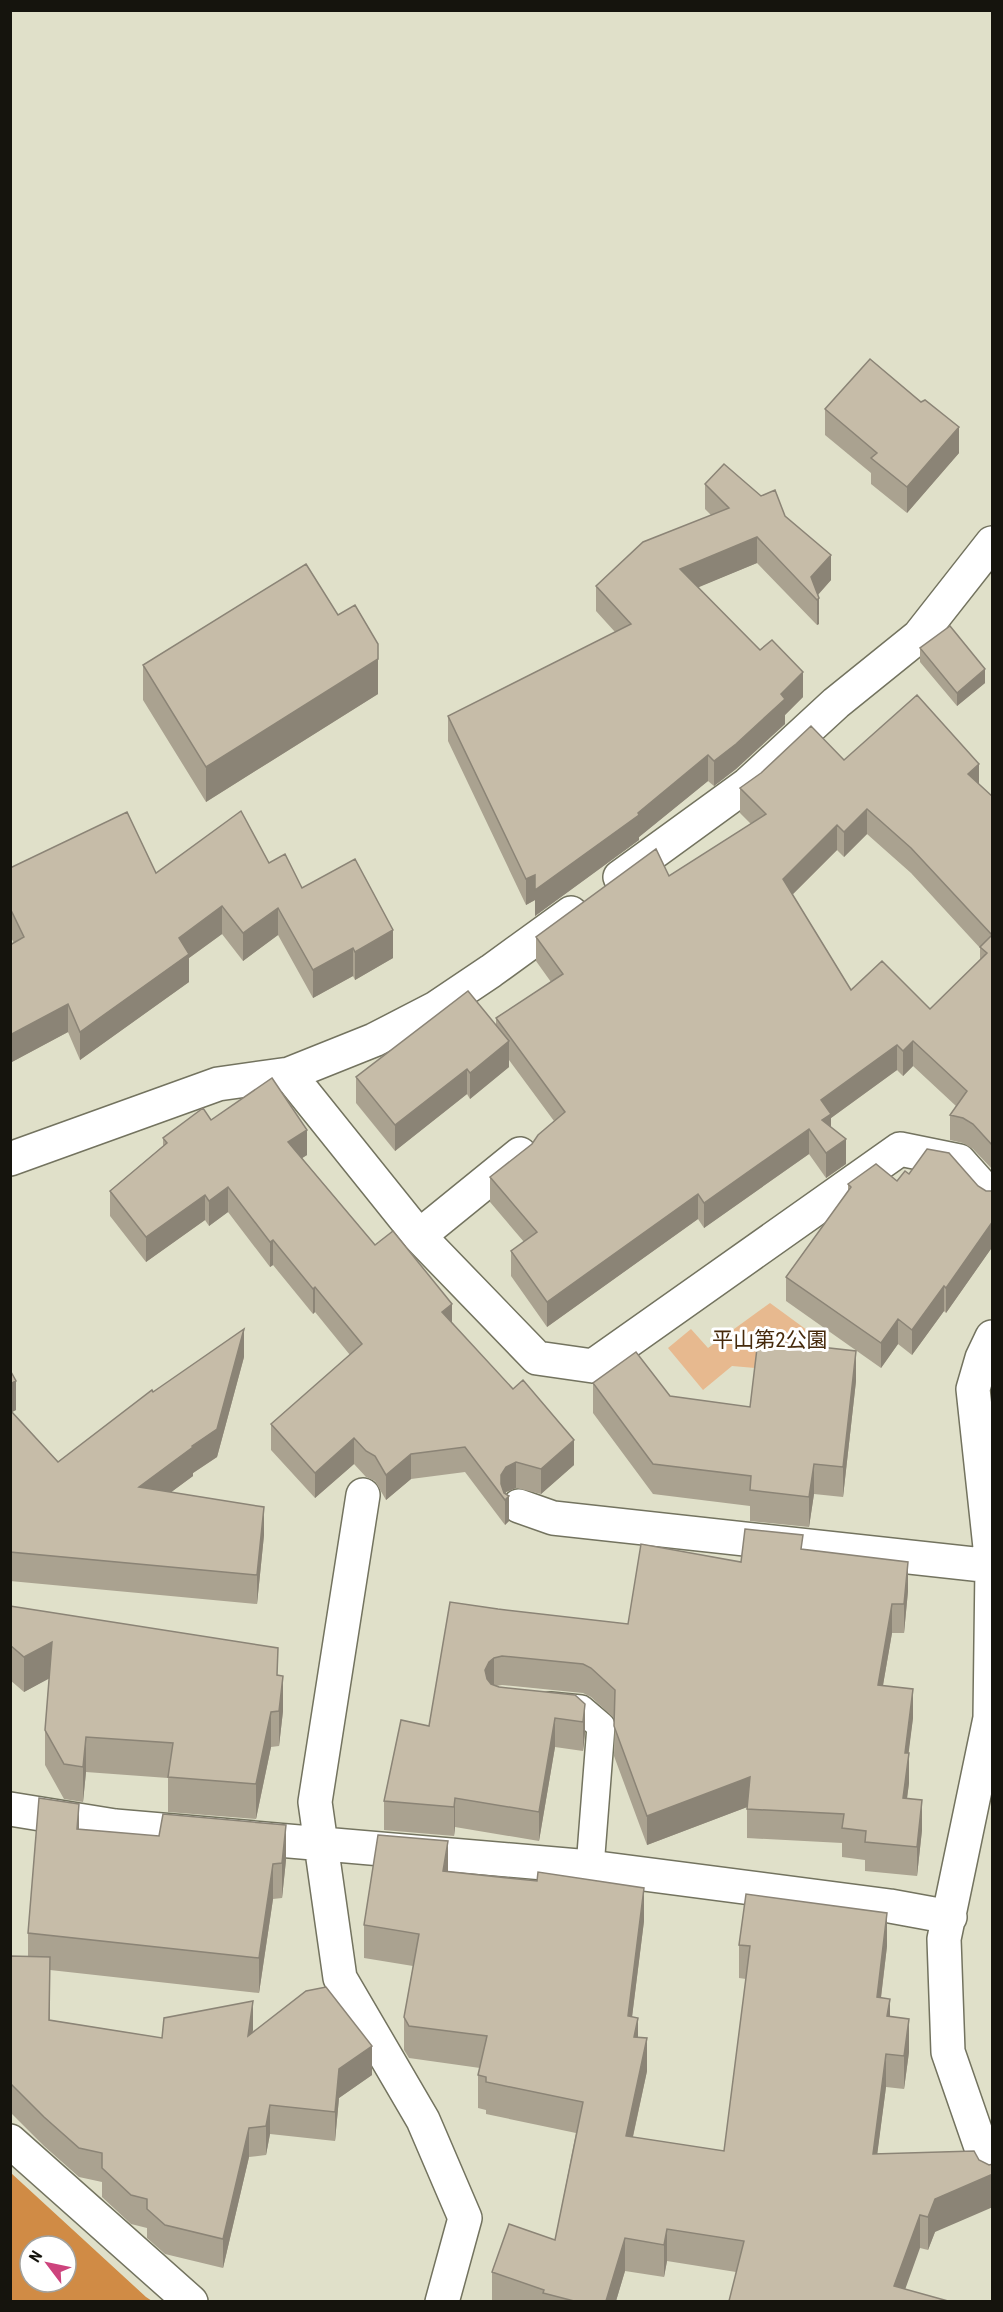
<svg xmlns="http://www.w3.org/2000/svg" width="1003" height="2312" viewBox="0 0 1003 2312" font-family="'Roboto Condensed','Noto Sans JP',sans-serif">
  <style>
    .green { fill: #e7b98f }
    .forest { fill: #d08b45; fill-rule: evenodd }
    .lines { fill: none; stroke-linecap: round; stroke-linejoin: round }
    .service-casing { stroke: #73735f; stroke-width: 30 }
    .minor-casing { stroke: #73735f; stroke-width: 36 }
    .service { stroke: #fff; stroke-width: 27 }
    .minor { stroke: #fff; stroke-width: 33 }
    .wall { fill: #aaa290; fill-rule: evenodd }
    .shaded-wall { fill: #8b8476 }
    .building { fill: #c6bca8; stroke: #8b8476; stroke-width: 1.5; fill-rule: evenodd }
    .labels { text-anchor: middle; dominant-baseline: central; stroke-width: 6; stroke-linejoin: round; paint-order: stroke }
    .park-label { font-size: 21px; fill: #462a0c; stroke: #fff }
  </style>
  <rect width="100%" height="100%" fill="#e0e0c9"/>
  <path class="green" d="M770,1303l56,41 -4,30 -90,-8 -29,24 -35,-42 23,-19 17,19z"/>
  <path class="forest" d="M11,2173l135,124 6,4h-141zM30,2246h36v36h-36z"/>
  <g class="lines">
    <g class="service-casing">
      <path id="service" d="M550,1706l31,3 20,17 -11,141"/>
    </g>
    <g class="minor-casing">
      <path id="minor" d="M620,877l128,-93 88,-81 83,-67 73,-93
        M289,1074l130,162 118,122 56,8 307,-217 59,12 33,37
        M10,1159l208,-75 71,-10 85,-34 62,-32 55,-37 80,-58
        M419,1236l101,-82
        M992,1337l-10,21 -9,31 19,177 -2,152 -46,221 4,113 44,127
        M363,1495l-48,307 25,176 83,142 42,98 -23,84
        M519,1506l34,12 439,48
        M10,1809l105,17 475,41 300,39 60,11
        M10,2141l181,161"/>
    </g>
    <use href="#service" class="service"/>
    <use href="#minor" class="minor"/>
  </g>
  <path class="wall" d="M921,402l38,51 -52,60 -36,-29v-11l-46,-38v-26z
    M705,484l80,32 46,64 -13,15 1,29 -2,1 -60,-62 -59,24 105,110 -18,18v9l-49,45 -22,17 -6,-5 -69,56v3l-104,76v-16l-9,5 -78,-164v-25l167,-84 -19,-21v-25l115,-71 -6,-6z
    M920,648l65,35 -28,23 -37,-44z
    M143,665l235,29 -172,108 -63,-102z
    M844,760l135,25 14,12v373l-20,-21 -10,-6 -13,-3v-25l6,-9 -43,-40 -10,10 -6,-6 -66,48v9l15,37 -20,14 -17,-24 -105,74 -6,-9 -151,108 -36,-51v-25l13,-9 -34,-40v-25l42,-33 22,-23 -45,-61v7l-39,32 -3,-5 -72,57 -39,-48v-26l140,-51v-8l55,-36 -15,-21v-24l133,-61 82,-52 -11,-11v-25zM867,834l44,39 69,75v12l-50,49 -79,-19 -59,-95 45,-45 7,7z
    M269,863l124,95 -38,22 -2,-4 -40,22 -35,-63 -35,26 -21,-27 -33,24v24l-109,78 -12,-28 -58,31v-118l4,-2 -4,-7v-68l146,5z
    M211,1120l96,35 -5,3 73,87 77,78 122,142 -33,29 -25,-6 -10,4v2l3,27 -4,4 -40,-53 -54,7 -25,21 -11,-19 -9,-4 -12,-13 -39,34 -44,-48v-26l79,-69 -35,-43 -2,2 -40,-49 -3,2 -42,-55 -19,14 -4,-6 -59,42 -36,-46v-25l53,-45v-8z
    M909,1174l69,12 8,5h7v55l-47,67 -2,-2 -32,44 -14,-11 -17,24 -95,-67v-24l62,-86v-7l49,-3z
    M244,1357l-27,100 -24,16v3l-22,16 93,43 -7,69 -247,-23v-211l6,40 -4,2 46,50 95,-70z
    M856,1381l-13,116 -29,-3 -5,33 -59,-6v-15l-97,-12 -60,-81v-30l77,13 80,11z
    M803,1549l105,42 -4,42h-12l-9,52 30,33 -5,35 1,30 -2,16 15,31 -5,46 -52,-5v-11l-23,-3v-14l-95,-5v-31l-100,38 -33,-89 1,-37 -24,-22 -8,-4 -81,-8 -6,1 89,18v29l-2,18 -28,-4 -16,94 -84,-14 -1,9 -70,-6v-29l114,-192 130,15 113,-62z
    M10,1606l268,69 5,36 -4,35 -8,1 -15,72 -88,-7v-34l-82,-6 -3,30 -19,-3 -19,-34v-35l4,-52 -25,14 -14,-12z
    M79,1830l207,30 -4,38 -9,1 -14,94 -209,-23v50l112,18 91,-6 119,43 -33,23 -4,43 -65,-7 -4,21 -17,2 -26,111 -58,-14 -18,-16v-10l-16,-4 -29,-27v-15l-23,-5 -35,-31 -34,-34v-156l18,1v-24z
    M448,1871l196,50 -12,96 15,54 -14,66 91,14 22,-172 -7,-1v-33l148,1 -6,52 9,18 19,36 -5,37 -18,-2 -9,67 97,-3 -39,81 -7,18 -8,-2 -184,24 -69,-11 -3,16 -39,-6 -9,30h-124v-29l63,-32 21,-107 -90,-19v-4l-8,-2v-33l2,-7 -71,-10 -5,-8v-33l9,-51 -49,-8v-33z"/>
  <path class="shaded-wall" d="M959,427v26l-52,60v-26z
    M757,537v26l-77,32v-26z
    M831,555v25l-16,18 -4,-21z
    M819,598v26l-2,1v-25z
    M378,659v35l-172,108v-35z
    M985,669v14l-28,23v-13z
    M803,672v25l-18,18v9l-49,45 -22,17v-25z
    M708,755v26l-69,56v3l-104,76v-16l-9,5v-26l112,-66z
    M979,764v25l-11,-15z
    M867,809v25l-23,23v-25z
    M837,825v25l-54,54v-25z
    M222,906v28l-33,24v24l-109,78v-28l99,-94z
    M278,908v27l-35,26v-28z
    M393,930v28l-38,22v-28z
    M353,948v28l-40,22v-28z
    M68,1004v28l-58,31v-28z
    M509,1041v26l-39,32v-26z
    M913,1041v25l-10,10v-25z
    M897,1045v25l-66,48v20l-9,7 -1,-45z
    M467,1069v25l-72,57v-26z
    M809,1129v25l-105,74v-25z
    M307,1130v25l-19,12v-25z
    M846,1139v25l-20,14v-25z
    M228,1187v25l-19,14v-25z
    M698,1194v25l-151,108v-25z
    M205,1195v25l-59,42v-25z
    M993,1221v25l-47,67v-25z
    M273,1240v25l-3,2v-25z
    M944,1286v25l-32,44v-25z
    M315,1287v25l-2,2v-25z
    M452,1304v25l-10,-17z
    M898,1319v25l-17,24v-25z
    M244,1329v28l-27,100 -24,16v3l-54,40v-29l53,-41z
    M856,1351v30l-13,116v-30z
    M16,1381v29l-6,3v-29z
    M354,1438v26l-39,34v-25z
    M574,1440v25l-33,29v-25z
    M411,1454v25l-25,21v-25z
    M516,1462v26l-10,4 -3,6 -2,-14v-9l5,-8z
    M814,1464v30l-5,33v-30z
    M509,1496v25l-4,4v-25z
    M264,1507v28l-7,69v-29z
    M908,1562v29l-4,42v-29z
    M892,1604v29l-14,81v-29z
    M52,1642v35l-28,15v-35z
    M494,1658v29l-9,12v-29l4,-8z
    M283,1676v35l-4,35v-35z
    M913,1689v29l-8,64v-29z
    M585,1704v29l-2,18v-29z
    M271,1712v35l-15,72v-35z
    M555,1718v29l-16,94v-29z
    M86,1737v35l-3,30v-35z
    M909,1753v30l-6,44v-29z
    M750,1777v29l-103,39v-29z
    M455,1798v29l-1,9v-29z
    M922,1800v30l-5,46v-29z
    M79,1804v35l-2,-10z
    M286,1825v35l-4,38v-35z
    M448,1841v33l-5,-3z
    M273,1864v35l-14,94v-35z
    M644,1888v33l-16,128v-33z
    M887,1913v33l-10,84v-33z
    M890,1999v33l-3,-16z
    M253,2001v29l-5,35v-29z
    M638,2018v33l-4,-14z
    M909,2019v33l-5,37v-33z
    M647,2038v33l-21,97v-32z
    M372,2046v29l-33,23 -4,43v-29l4,-43z
    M886,2054v33l-13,100v-33z
    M270,2105v29l-4,21v-29z
    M249,2128v29l-26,111v-29z
    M993,2174v33l-58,25 -7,18v-33l7,-18z
    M920,2215v33l-19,53 -7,-15z
    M667,2229v32l-3,16v-32z
    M625,2238v33l-9,30h-10z"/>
  <path class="building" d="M870,359l51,43 4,-2 34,27 -52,60 -36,-29 6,-5 -52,-44z
    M724,464l37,32 14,-6 10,26 46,39 -20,22 8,21 -2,2 -60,-63 -77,32 80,81 12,-10 31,32 -22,22 4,5 -49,45 -22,17 -6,-6 -70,58 1,2 -104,75v-15l-9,4 -78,-163 183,-92 -35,-38 47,-44 86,-34 -24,-24z
    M306,564l32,51 17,-10 23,39v15l-172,108 -63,-102z
    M950,626l35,43 -28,24 -37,-45z
    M917,695l62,69 -11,10 25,23v349l-20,-22 -10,-6 -13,-3 17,-24 -54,-50 -10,10 -6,-6 -76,55 10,14 -9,6 24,19 -20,14 -17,-24 -105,74 -6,-9 -151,108 -36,-51 26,-19 -47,-55 42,-33 6,-9 27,-23 -69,-94 67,-44 -27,-37 120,-88 13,27 97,-62 -26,-26 21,-15 50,-47 33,34zM867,809l44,39 81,87 -12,12 7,6 -57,56 -48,-48 -31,29 -68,-111 54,-54 7,7z
    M241,811l28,52 16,-9 17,34 53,-29 38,71 -38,22 -2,-4 -40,22 -35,-62 -35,25 -21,-27 -43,32 10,16 -109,78 -12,-28 -58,31v-90l14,-8 -14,-29v-40l117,-56 29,61z
    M468,991l41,50 -39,32 -3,-4 -72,56 -39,-48z
    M272,1078l35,52 -19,12 87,103 18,-14 59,73 -10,8 71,77 10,-9 51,60 -33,29 -25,-7 -10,5 -5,8v9l3,9 5,3 -4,4 -40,-53 -54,7 -25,21 -11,-19 -9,-5 -12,-13 -39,35 -44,-49 91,-80 -47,-57 -2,2 -40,-49 -3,2 -42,-55 -19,14 -4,-6 -59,42 -36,-46 57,-48 -4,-5 40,-30 8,12z
    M927,1149l22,4 29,33 8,5h7v30l-47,67 -2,-2 -32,44 -14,-11 -17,24 -95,-66 65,-90 -3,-3 28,-20 21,17 8,-10 4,3z
    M244,1329l-27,100 -25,17 1,1 -54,40 125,20 -7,68 -247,-23v-142l48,52 94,-72 1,2z
    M758,1340l98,11 -13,116 -29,-3 -5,33 -59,-7 1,-14 -98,-12 -60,-81 43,-31 34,44 80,11z
    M10,1370l6,11 -6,3z
    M745,1529l58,6 -2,14 107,13 -4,42h-12l-14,81 35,4 -8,64h4l-6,45 19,2 -5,47 -52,-5 1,-11 -24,-3 2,-14 -97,-5 3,-32 -103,39 -33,-90 1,-36 -24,-22 -8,-4 -81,-8 -8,2 -5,4 -4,8 2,9 4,5 8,3 76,8 10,9 -2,18 -28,-4 -16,94 -84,-14 -1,9 -70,-6 17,-81 28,6 21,-124 48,7 130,15 13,-80 100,18z
    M10,1606l268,42 -1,27 6,1 -4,35 -8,1 -15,72 -88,-7 5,-34 -87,-6 -3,30 -19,-3 -19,-34 7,-88 -28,15 -14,-12z
    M39,1798l40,6 -2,25 82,7 4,-22 123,11 -4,38 -9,1 -14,94 -231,-25z
    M378,1835l70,6 -5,30 94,10 1,-9 106,16 -16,128 10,2 -4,19 13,1 -21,98 98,15 26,-205 -11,-1 7,-51 141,19 -10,84 13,2 -3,17 22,3 -5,37 -18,-2 -13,100 101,-3 5,9 10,5 4,-1v10l-58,25 -7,18 -8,-2 -26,71 54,15h-219l15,-60 -77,-12 -3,16 -39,-7 -19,63h-32l-31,-8 1,-3 -52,-18 17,-48 46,16 28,-138 -97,-20v-5l-8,-2 9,-39 -78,-10 -5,-9 15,-83 -55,-9z
    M10,1956l40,1 -1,63 113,18 2,-20 89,-17 -5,35 58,-45 20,-4 46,59 -33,23 -4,43 -65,-7 -4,21 -17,2 -26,111 -58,-14 -18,-16v-10l-16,-4 -29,-27v-15l-23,-5 -35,-31 -34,-34z"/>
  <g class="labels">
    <g class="park-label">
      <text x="770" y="1340">平山第2公園</text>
    </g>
  </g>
  <rect width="1003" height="2312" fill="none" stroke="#15140d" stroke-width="24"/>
  <g transform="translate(48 2264) rotate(302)"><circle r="28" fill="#ffffff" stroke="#a1a19e" stroke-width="1.5"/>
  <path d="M0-4.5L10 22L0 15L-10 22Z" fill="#cd447d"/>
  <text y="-9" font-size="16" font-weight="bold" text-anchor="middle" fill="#15140d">N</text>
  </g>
</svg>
